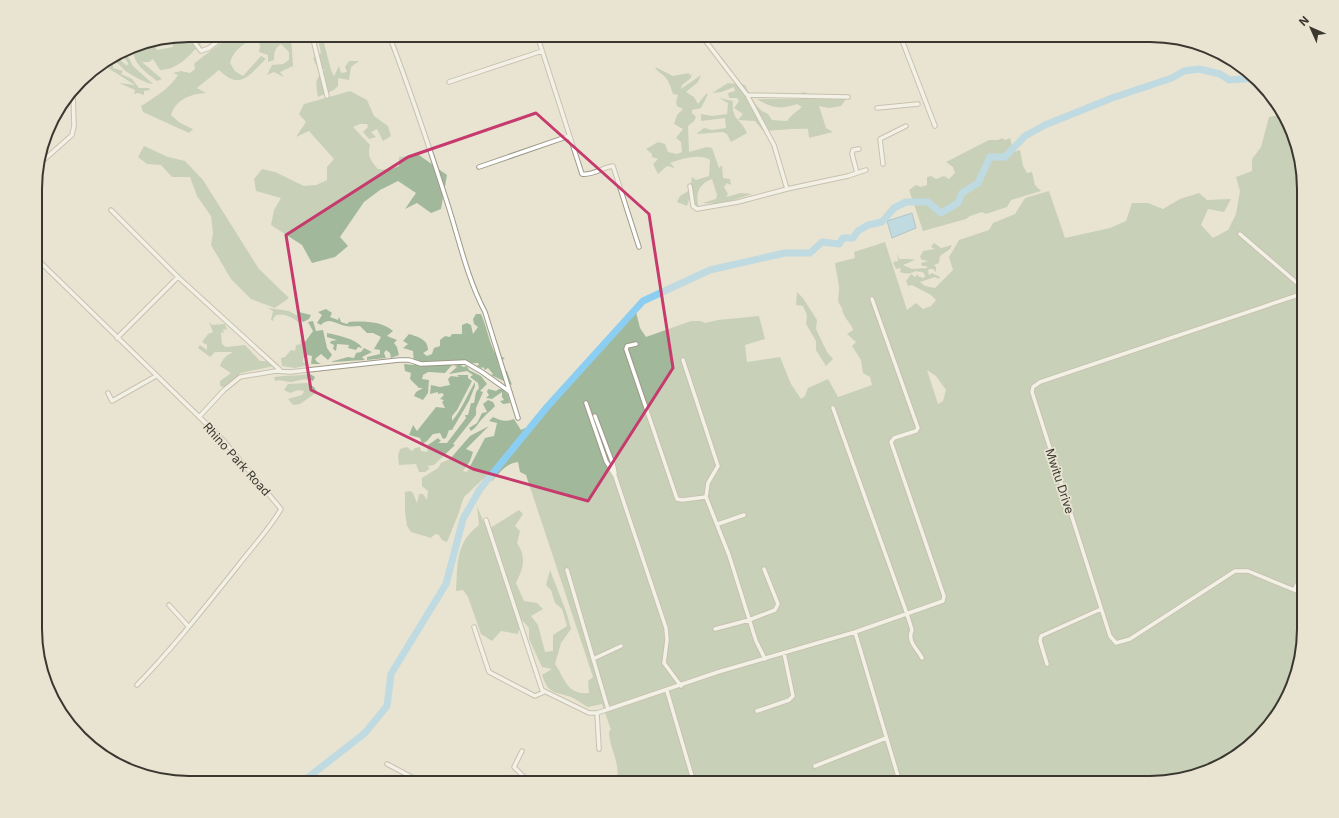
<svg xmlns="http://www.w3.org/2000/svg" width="1339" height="818" viewBox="0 0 1339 818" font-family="Inter,sans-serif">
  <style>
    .green { fill: #a1b99a; fill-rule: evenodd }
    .water { fill: #8ccef1; stroke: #73a1b7 }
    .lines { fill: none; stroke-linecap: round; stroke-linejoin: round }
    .river { stroke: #8ccef1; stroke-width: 7 }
    .minor-casing { stroke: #9e9988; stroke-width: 5.5 }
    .minor { stroke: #fff; stroke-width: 3.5 }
    .marked { fill: none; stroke: #c63a6d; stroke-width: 3; stroke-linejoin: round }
    .labels { text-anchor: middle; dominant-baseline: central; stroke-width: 3.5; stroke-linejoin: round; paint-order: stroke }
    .street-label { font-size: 12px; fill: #393730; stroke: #e9e4d2 }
    .rim { fill: none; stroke: #393730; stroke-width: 2 }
  </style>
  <rect width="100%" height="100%" fill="#e9e4d2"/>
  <path class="green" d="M189,35h8l5,7c-12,13 -24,28 -42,28l-7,-11 -4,3h-7l20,17 -5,2c-12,-10 -25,-17 -24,-35l20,-3 4,7 16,-3 -2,-9z
    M234,35h26c-12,7 -26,12 -30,28l5,8 8,5 18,-20 5,3c-17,16 -26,32 -47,11l-22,18 9,5c-15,1 -30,6 -35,22l9,8 13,6 -4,4 -46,-21 -2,-6c13,-8 29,-18 37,-31l-5,-2 8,-2 9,2 5,-4 -1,-5c5,-5 35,-27 40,-29z
    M270,35h21l2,31 -13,6 4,5 -10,-5 -7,3 5,-10 11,-1 6,-4v-8l-8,-8c-6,4 -7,8 -7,16l-6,2v-7l-9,-3 1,-5 -1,-6z
    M317,35h5l9,35 3,6 5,-10 2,7 6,-1 -2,-5 4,-6h10l-8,6 -2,13 -11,-2v8l-4,4 -16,7c-2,-12 -4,-19 7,-27l-9,-5 -3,-7 8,-5z
    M127,55l6,11 20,18c-8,-1 -18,-7 -26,-12 -6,-4 -9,-11 -17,-13l6,-3 11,10 1,-3 -5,-7z
    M110,62l3,3v3l10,3 -2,3 11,5 7,9h10l1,2 -6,1v4l-6,-2 -4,1 1,-4 -16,-7 16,2 -27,-17 -1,-3z
    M655,67l18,9 16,-3 1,3 2,-3 -1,5 -9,7 -1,4 20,-14 -3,7 -12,10 8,5 4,7 8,-10h2l-7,14 -9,2v3l4,4 -2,4 -6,5 1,26 18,-5 5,1 7,20 3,-3 1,13 7,1 1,6 -4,-2 -3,4 4,7 -2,3 15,-4 11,1 -31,10 -19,-1 14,-4 1,-4 -5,-16c-14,5 -17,16 -13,29l-6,-4 -2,-11 -4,13 -10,-4 3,-6 10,-6 2,-13 4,3 13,-4 1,-16c-10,-7 -28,-1 -40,3l5,5 -8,-2 -9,8 -5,-10 5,-5 -6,-2v-3l-6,-5 12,-7 7,2 3,8 9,2 5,-2 -1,-10 -5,-4 7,-9 -9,-5 3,-9 6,-6 -6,-3 -1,-4 2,-7 -5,-1c-2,-5 -3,-11 -7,-16 -4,-5 -8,-5 -11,-11z
    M728,83l17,2c6,11 11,25 23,29l4,6 15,1 4,-5 11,-9 -5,-3c-16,6 -26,4 -40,-5h43l2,-7 5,1v6h5l5,-4 5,3c10,-5 17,-4 27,-3l-8,11 -12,2 -10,-2 7,22 7,4 -24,6 -1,-9c-15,-1 -30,2 -45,2l-8,-10 -17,-1 5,-6 -9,-6 5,-7 -2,-3h-8l-1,-5 7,-2 -1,-4 -13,5 -9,1z
    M350,91l17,9 7,16 14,10 3,10 -8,5 -6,-12 -6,3 5,5 -7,2 -6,-7 5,-5 -1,-3h-7l-7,3 17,18c-3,11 1,16 8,24l11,1 10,-4v-9l20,-2 28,20 -6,34 -10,4 -14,-10 -12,6 11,-16 -18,-12 -18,9 -16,12 -24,35 8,9 -13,11 -23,6 -10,-18 -31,-20 3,-15 7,-12 -25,-7 -2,-12 8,-10 13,3 29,14 12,-1 11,-5v-13l7,-8 -25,-28 -13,6 10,-15 -7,-8 5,-10z
    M719,98l14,3c-2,20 8,17 14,32l-16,9 -4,-8 -4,-2 -27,2 8,-6 8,2 14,-2 -1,-10 -24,3v-7l11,2 15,-2 1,-11z
    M1280,115l5,4 19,60v460l-21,67 -24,32 -32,24 -67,21h-541l-2,-2c3,-22 -8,-32 -8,-50l2,-1 -9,-26 -14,3c-6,-3 -12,-8 -17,-10 -17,-6 -22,-2 -29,-22l10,-6 -10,-2 -13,-28v-11l-8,-9 -3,15 -17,-3 -9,10 -11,-7 -13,-37 -5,-7 -7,1c2,-27 -1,-48 23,-66l-2,-19 10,24 32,-20 4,4 -8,12 5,5 -3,12c10,14 6,26 -1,40l8,18 13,2 6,6 -12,7 7,9 7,27 8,-1v-16l14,-9 -5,-17 -7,-6 -4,-13 -5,-5 4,-15 17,44 4,15 -10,14 -6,21c10,14 11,31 34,29l-1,-12 5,-4 -67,-202 -6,-3 -2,-10c-12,2 -18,9 -25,19l-10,-2 -19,18 -6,18 -11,27 -5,-2 -3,-5 -4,-1 -4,4 -20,-6 -4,-6 -2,-15v-19l5,-1 3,2 4,10 2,-9h4l4,6 1,-9 -6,-5v-8l16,-10 3,-5 9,-4 20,-23 19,-10 -23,23 7,3 -3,9 -7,10 4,1 18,-34 9,-2 3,-13 -8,-2 4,-4c8,4 12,5 21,2l7,11 4,-2 1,6 110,-122 4,16 6,9 45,-16h10l4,2 13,-3 41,-4 6,23 -20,6 2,17 33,-5 11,27 10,15 4,-3 3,-8 20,-9 10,18 34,-12 -2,-8 -7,-4 -2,-13 -9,-14 4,-4 -9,-8 6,-4c-2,-8 -11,-13 -11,-22 -7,-7 -2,-14 -3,-22 -1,-7 -3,-15 -4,-23l20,-5 -1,-6 31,-10 22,68 9,-7 7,6 8,-3 5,-6 -5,-5 -19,-10 -4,1 -2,-5 5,-7 4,3 3,-3v2l5,2 2,-1c-1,-8 -5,-4 -10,-6 -2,3 -11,3 -15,1l1,-4 -5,1 -3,-7 5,-1 -1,-8 2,6h11l5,1 -12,5 9,4 15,-1v-2h-5l-1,-3 7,-2 -6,-1 -2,-3 3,-6 12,-2 -4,-2 3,-4 7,5 11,-3 -2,4 -10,7 -1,7 -5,2 2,2v5l-3,-3h-4l-1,2 1,4 3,-2 8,4 -1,2 -4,-2 -15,5 5,4 10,2 18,-18 -4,-13 10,-17 30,-10 4,-7 22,-9 10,-16 24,-7 16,47 45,-10 16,-7 6,-18h16l15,6 17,-10 19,-6 8,7 24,-1 -7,13 -16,-3 -7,16 12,13 15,-8 8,-16 4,-23 -4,-14 16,-6v-12l9,-12 8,-30zM927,370l9,6 10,14 -3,11 -5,3z
    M1002,138l3,2 5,-2 4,14 6,-2 3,16 4,7 5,-1 3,13 6,6 -30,9 -4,7 -21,7 -4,-2 -12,4 -4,3 -43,12 -14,-41 7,-5 5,2 6,-2v-8l4,-1 5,3 8,-3 5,3 6,-6 -2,-6 -7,-5 43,-22h9z
    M144,146l24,11 17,4 18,19 56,89 30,29 -14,10 -24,-9 -20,-20 -20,-34 2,-12 -2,-17 -14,-20 -7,-19h-18l-11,-12 -14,-1 -9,-7z
    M797,292l6,6 14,22 -1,9 11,23 6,7 -7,7 -10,-16v-9l-10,-17 1,-9 -4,-9 -7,-1z
    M268,308l21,3 9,5 1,-4 12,3 -2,4 -6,3 -2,-2 -3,2c-6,-5 -15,-9 -22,-7l-3,4 1,2 -3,-1 2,-9z
    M326,309l6,4 -2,4 8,3 1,-3 2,5 6,2 2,-2c14,-1 32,-1 44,9l-6,5 10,4 -3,3 3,4 2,8 -8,3 -1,-5 -4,-3 -2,3 2,5 -19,2v-3l13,-3v-4l-6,-1 7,-12 -8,-4h-6l-7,-7c-5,0 -10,1 -14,0 -9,-1 -17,-10 -25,-1l-4,-2 5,-8 -4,-3z
    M476,314h5c6,13 8,29 15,41l9,3 -7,5 2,6 7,2 5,14 -21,-10 2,-1 -5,-6 -3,2 -2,-3 -2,1 -5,-2 3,-1 -1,-2 -18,1 3,3 4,-1 2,4 12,6 6,8 -7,7 3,1 -7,16v7l-23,29 2,1 -21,20 -7,1 3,2 -5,4h-6l-3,-8 -17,1 -1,-9 2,-7 7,-2 5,4 3,-3 5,-1 1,4 6,1 1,-7 10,-7 3,3 -3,2h9l19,-25 -1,-3h3l3,-12h3l2,-11 3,-4 -1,-5 -8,-6 3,-2 -6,-4 -18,3 8,-7 -3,-1 4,-1h-6l-7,8 -17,-1 -5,3 -1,4 7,1 -1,13 -5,7 -9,-4 2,-4 7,-4h-4l-9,-9 1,-6 -6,-2 -1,-7 10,1 -1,-14 -10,-3 5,-4 -5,-3 6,-7c9,3 19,5 19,16l-5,3 4,3 5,-2 2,-6 6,-2v-6l5,-4 5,1 2,-3h10v-9l5,-2 4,2 2,9 5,-7 -4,-3 -1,-5z
    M313,321l3,10 7,-1 4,18 5,7 -4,5 -7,-6 -6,5 2,3 4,2h-10l1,-8 -4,-1 -5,3v4l5,3 -13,3 -13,-2 -1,-8 4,-1 6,-7 4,1 1,-6 5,-1 -1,-4 5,2 8,-11 -5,-9z
    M209,322l3,3 13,-1 2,6 -4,-1 1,4 -3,-1 1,12 4,3 19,-2 15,16h14l5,4 -38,8 -16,14 -5,-1v-5l11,-8 -11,-7c3,-8 6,-10 13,-14h-18l-5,5 -12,-9 2,-3 7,5v-5l-5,-3 6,-8 5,-2z
    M327,333c9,2 31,6 35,15l-4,-1 -2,3 -8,-2 1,-3 -12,-1 -1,7 -3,-2 1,-4 -4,-2 1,-2 6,-1 -10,-3z
    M364,348l8,4 -10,5 3,3 -35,2 18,-5 6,1 2,-5 5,-1z
    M310,374l5,3 -2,4c-8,-4 -14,0 -22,1 -7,0 -10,-3 -16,-1l-1,-4c13,-2 24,-1 36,-3z
    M457,375h11v3l4,3 -15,29 -5,6v5c10,-12 15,-26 23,-39v4l-6,15 -17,29h-3l-3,8 -3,1 -3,-6 -7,1 -6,7 -5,3 -2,-6 -11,-3 4,-10 4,6 19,-24 9,1 -3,-6 2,-2 -4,-1 4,-4 -2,-2 -4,1v-2l-8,2 1,-9 9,2 10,-2 -2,-6 3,-3 8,1z
    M307,383l7,4 3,5 -17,12 -7,1 -5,-6 14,-4 2,-4 -6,-1 -8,3 -6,-3 4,-6z
    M488,389l8,2 3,-2h4l5,6 2,8 -7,1 -3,-3 4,-1 -2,-3v-5l-10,7 -6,-1 3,-3 -2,-3z
    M488,400l5,2 2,4c-4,5 -8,7 -12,12 -5,5 -6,9 -12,13l-2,-3 8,-5 5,-10 5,-1 -4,-8z"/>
  <path class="water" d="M912,213l4,15 -24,10 -5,-17z"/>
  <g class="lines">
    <path class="river" d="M301,783l64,-50 22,-27 4,-32 55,-90 17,-65 17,-30 67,-82 96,-106 67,-31 75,-17h25l12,-11 17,2 4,-6h10l5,-7 10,-6 14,-3 12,-14 12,-6h22l13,11 17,-10 4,-10 16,-10 12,-26h15l20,-21 20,-11 67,-27 60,-20 12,-7 15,-2 21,5 9,6 28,-2"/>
    <g class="minor-casing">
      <path id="minor" d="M189,35l12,16 8,-3 17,-13
        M312,35l15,61
        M389,35c21,55 40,111 58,167 12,37 20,76 38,110l33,106
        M537,35l45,139c10,2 21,-7 31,-8l26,81
        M701,35l46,60 27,50 13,44
        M900,35l35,91
        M449,82l93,-31
        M747,95l101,2
        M877,108l41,-4
        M883,164l-3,-25 26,-13
        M37,166l35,-31 2,-9 -1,-34
        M479,167l90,-31
        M857,173l-5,-19 1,-4 6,-1
        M690,186l3,20 4,3 41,-7 49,-13 61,-13 18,-6
        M111,210l67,67 -61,61
        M1240,234l64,55
        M36,258l188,183 57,68c-12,21 -29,38 -44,58 -32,40 -64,81 -100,118
        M178,277l102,93
        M1304,293l-264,89 -7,5 -1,5 78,244 6,7 14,-4 105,-68h13l56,23
        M636,344l-9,2 -1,3 51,150 5,1 24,-3
        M683,360l35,106 -10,17 -2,14 23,58 27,86 9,18
        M108,393l4,8 44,-25
        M586,403l20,58 9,15 51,152 1,12 -3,23 17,23
        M833,408l74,206 5,16c-5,12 5,18 10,28
        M595,416l18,48 2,9
        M199,417l25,-27 16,-13 36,-6 14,1 109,-12h10l12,4 44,-2 17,10 28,20
        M486,520l56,170 47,23h8l121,-41 137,-40 88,-31 1,-5 -53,-154 3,-4 22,-7 2,-3 -46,-129
        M718,524l26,-9
        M567,570l41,139
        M1294,590l10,-19
        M169,605l19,21
        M474,627l15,45 46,24 9,-4
        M715,629l34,-9 26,-10 3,-6 -14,-35
        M855,632l45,151
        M593,659l28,-13
        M1047,664l-7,-23 1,-5 60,-27
        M667,691l27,92
        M757,711l32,-11 4,-4 -9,-43
        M597,713l2,36
        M522,751l-8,16 16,16
        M387,764l36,19
        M815,766l71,-28"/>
    </g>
    <use href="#minor" class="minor"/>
  </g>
  <path d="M0 0H1339V818H0ZM536,113l113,101 24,154 -85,133 -115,-32 -162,-79 -25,-155 122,-78z" fill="#e9e4d2" fill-opacity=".55" fill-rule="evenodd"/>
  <path class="marked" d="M536,113l113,101 24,154 -85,133 -115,-32 -162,-79 -25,-155 122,-78z"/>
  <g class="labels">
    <g class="street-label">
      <text transform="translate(237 459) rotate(48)">Rhino Park Road</text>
      <text transform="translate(1060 481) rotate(72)">Mwitu Drive</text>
    </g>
  </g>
  <path d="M0 0H1339V818H0ZM189 42H1150A147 147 0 0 1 1297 189V629A147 147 0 0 1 1150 776H189A147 147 0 0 1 42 629V189A147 147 0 0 1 189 42Z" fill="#e9e4d2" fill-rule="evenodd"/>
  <path class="rim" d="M189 42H1150A147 147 0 0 1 1297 189V629A147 147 0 0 1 1150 776H189A147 147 0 0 1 42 629V189A147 147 0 0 1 189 42Z"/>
  <g transform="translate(1311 28) rotate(315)" stroke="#e9e4d2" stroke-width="3" paint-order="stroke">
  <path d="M0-3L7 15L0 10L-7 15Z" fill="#393730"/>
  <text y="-6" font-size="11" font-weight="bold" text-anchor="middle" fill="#393730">N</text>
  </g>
</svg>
